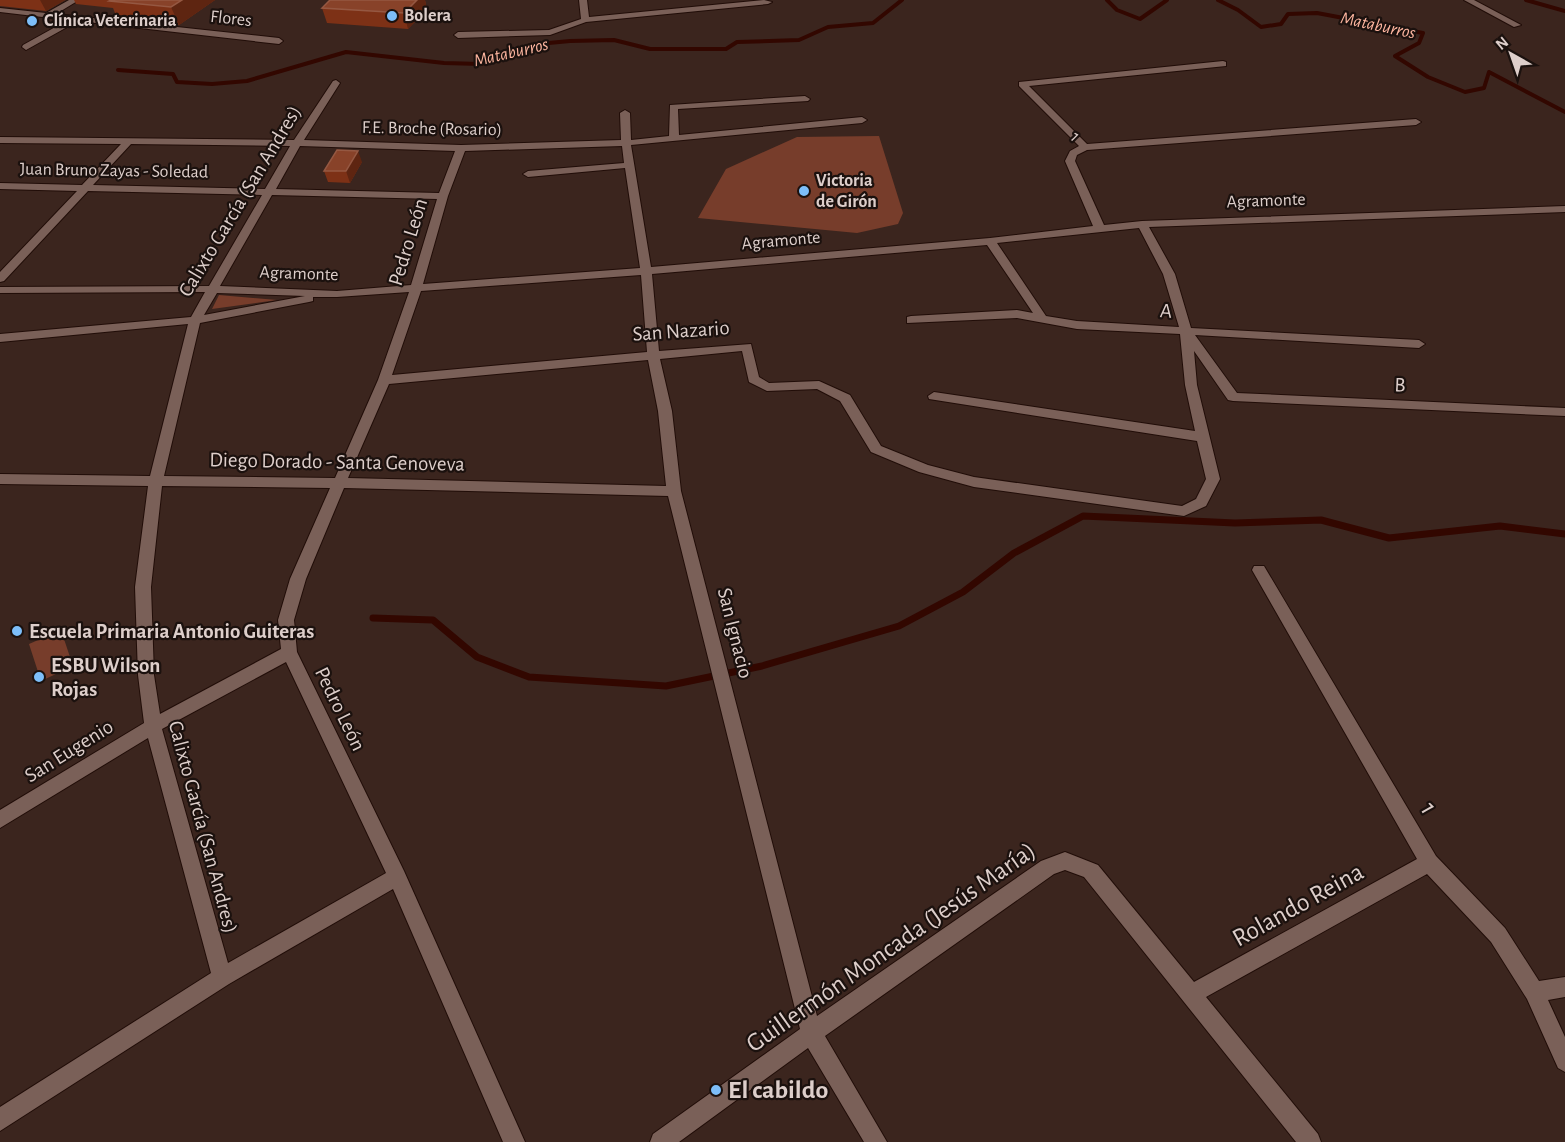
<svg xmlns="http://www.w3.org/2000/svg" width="1565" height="1142" viewBox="0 0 1565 1142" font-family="'Alegreya Sans',sans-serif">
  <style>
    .green { fill: #773d2b }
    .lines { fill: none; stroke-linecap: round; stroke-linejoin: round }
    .stream-far1 { stroke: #320700; stroke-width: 4 }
    .stream { stroke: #320700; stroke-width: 7 }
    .minor-casing { stroke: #210d08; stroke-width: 2 }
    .minor { fill: #7a6058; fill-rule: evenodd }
    .wall { fill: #7d3116 }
    .shaded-wall { fill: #5e2511 }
    .building { fill: #884229; stroke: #955842; stroke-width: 1.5 }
    .poi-dot { fill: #7dbef9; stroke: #1b110e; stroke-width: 2 }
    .labels { text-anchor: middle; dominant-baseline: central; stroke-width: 4.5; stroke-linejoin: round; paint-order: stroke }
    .far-poi-label { font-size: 18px; font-weight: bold; fill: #ddceca; stroke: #1b110e; text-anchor: start }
    .far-street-label { font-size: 18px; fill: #ddceca; stroke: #1b110e }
    .far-water-label { font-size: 18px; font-style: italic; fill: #fdb59f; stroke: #1b110e }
    .street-label { font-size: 21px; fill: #ddceca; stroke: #1b110e }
    .poi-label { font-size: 21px; font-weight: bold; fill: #ddceca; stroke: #1b110e; text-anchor: start }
    .near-street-label { font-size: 26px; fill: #ddceca; stroke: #1b110e }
    .near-poi-label { font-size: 26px; font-weight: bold; fill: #ddceca; stroke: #1b110e; text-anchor: start }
  </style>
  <rect width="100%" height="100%" fill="#3b251e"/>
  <path class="green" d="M879,136l24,77 -5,11 -41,9 -159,-15 28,-49 71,-32z
    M219,295l58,5 -65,9z
    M61,630l12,36 -32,15 -12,-37z"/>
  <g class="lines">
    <path class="stream-far1" d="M1107,0l10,10 23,9 27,-19
      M1218,0l20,10 23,17 20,-3 7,-10 29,-1 106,20 -4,10 -24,13 33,21 37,15 19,-4 5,-16 76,40
      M1526,0l39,11
      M118,70l55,4 4,8 35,2 35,-3 99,-29 98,11 37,1 57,-20 32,-3 44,-1 36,9h76l11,-7 62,-2 29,-13 45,-4 29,-23"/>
    <path class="stream" d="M373,618l60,2 44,37 52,20 137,9 96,-20 137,-40 64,-34 51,-39 69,-37 152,7 86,-3 68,18 111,-12 65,8"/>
    <g class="minor-casing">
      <path id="minor" d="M69,0h10l-23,14 223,24 4,3 -4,3 -201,-23 -52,29 -4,-3 1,-2 45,-25 -68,-8v-4l46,5z
        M579,0h8l2,17 175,-17 8,2 -4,2 -182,18 -36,13 -92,3 -4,-3 4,-3 91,-2 32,-11z
        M1464,0h10l47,25 -7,2z
        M1223,61l3,1v4l-197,20 58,58 329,-25 5,3 -5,3 -329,25 -10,5 -2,6 29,64 38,-4 423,-15v6l-416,15 26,47 16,54 228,12 6,4 -6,4 -224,-13 42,58 328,15v8l-332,-15 -5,-1 -34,-49 3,34 23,94 -14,27 -22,10 -210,-29 -55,-15 -48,-20 -31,-51 -23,-12 -50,2 -18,-9 -7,-31 -82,8 12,52 9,80 136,525 224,-155 24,-9 33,13 96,117 223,-123 -165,-289 2,-4h10l172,290 69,72 34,53 26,-4v20l-17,3 17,37v35l-7,-4 -31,-69 -36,-57 -64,-68 -221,123 112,137 3,8h-25l-212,-265 -19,-7 -11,4 -229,162 62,106h-23l-56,-94 -129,94h-29l3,-8 147,-105 -132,-533 -324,-8 -38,91 -12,41 3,32 107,219 121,271h-22l-110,-253 -164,95 -229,147v-24l211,-134 -63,-235 -148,90v-18l144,-87 -6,-48 -3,-88 13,-101 -148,-2v-10l150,2 38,-152 -188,18v-8l191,-17 14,-25 -205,1v-6l209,-1 53,-91 -174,-4 -84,90 -4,1v-10l77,-81 -77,-2v-6l82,2 39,-41 -121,-1v-6l294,3 39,-59 3,-1 4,3 -36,57 157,5 160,-5 -1,-27 5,-3 5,3 1,27 38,-4 1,-31 135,-9 5,3 -2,2 -130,8 1,26 183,-18 5,3 -5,3 -231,22 20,122 339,-29 103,-12 -28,-65 5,-10 9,-5 -60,-60v-4zM131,144l159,2 -25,43 -172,-4zM300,146l155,5 -16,42 -163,-4zM622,146l2,17 -96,8 -5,3 5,3 97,-9 15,100 -217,16 25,-88 17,-45zM272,195l165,4 -26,86 -74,6 -117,-5zM1139,228l24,46 16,53 -102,-6 -31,-5 -49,-73zM987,245l46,68 -16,-3 -106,6 -4,1v6l110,-5 60,11 103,5 5,51 10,46 -261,-39 -6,4 1,3 268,42 9,38 -10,20 -14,7 -208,-29 -46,-12 -47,-19 -31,-51 -31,-14 -50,2 -10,-6 -8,-33 -92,7 -7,-77zM641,275l6,77 -255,23 29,-84zM409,292l-31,88 -43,98 -171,-2 36,-153 109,-21 4,-1v-4h24zM217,293l88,3 -101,19zM648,360l10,51 8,75 -318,-8 41,-94zM162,486l168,2 -40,91 -12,41 3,29 -121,65 -6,-39 -3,-88zM286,662l100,211 -158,90 -66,-234z"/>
    </g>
    <use href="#minor" class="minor"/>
  </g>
  <path class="wall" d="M0,0h65l-19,11 -46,-5z
    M74,0h141l-36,25 -62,-7 -4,-10 -37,-4z
    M330,0h95l2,9 -19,20 -81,-6 -5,-15z
    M362,162l-12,21 -22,-1 -4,-11z"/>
  <path class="shaded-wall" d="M40,0h25l-19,11z
    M182,0h33l-36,25 -8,-18z
    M417,0h8l2,9 -19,20 -4,-16z
    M358,151l4,11 -12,21 -4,-12z"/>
  <path class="building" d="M111,0h71l-11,7 -62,-6z
    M330,0h87l-13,13 -82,-5z
    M337,150l21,1 -12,20h-22z"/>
  <g class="poi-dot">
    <circle cx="392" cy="16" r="6"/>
    <circle cx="32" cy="21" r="6"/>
    <circle cx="804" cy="191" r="6"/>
    <circle cx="17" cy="631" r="6"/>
    <circle cx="39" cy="677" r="6"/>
    <circle cx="716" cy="1090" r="6"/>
  </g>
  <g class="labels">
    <g class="far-poi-label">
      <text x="404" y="16">Bolera</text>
      <text x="44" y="21">Clínica Veterinaria</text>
      <text x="816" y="181">Victoria<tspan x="816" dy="21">de Girón</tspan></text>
    </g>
    <g class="far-street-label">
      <text transform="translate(231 19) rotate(6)">Flores</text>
      <text transform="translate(432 129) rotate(1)">F.E. Broche (Rosario)</text>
      <text transform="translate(1075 137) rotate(45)">1</text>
      <text transform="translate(114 171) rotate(1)">Juan Bruno Zayas - Soledad</text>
      <text transform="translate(1266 201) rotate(-2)">Agramonte</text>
      <text transform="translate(781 241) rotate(-5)">Agramonte</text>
      <text transform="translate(299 274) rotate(2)">Agramonte</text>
    </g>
    <g class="far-water-label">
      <text transform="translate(1378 26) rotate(12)">Mataburros</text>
      <text transform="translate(511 53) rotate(-13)">Mataburros</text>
    </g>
    <g class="street-label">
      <text transform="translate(240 201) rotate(-59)">Calixto García (San Andres)</text>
      <text transform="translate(408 242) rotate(-73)">Pedro León</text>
      <text transform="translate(1166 311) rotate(4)">A</text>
      <text transform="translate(681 331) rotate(-4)">San Nazario</text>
      <text transform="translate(1400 385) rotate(3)">B</text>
      <text transform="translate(337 462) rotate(1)">Diego Dorado - Santa Genoveva</text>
      <text transform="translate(735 633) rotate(76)">San Ignacio</text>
      <text transform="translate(340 709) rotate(64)">Pedro León</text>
      <text transform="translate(69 751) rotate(-32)">San Eugenio</text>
      <text transform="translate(203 827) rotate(75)">Calixto García (San Andres)</text>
    </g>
    <g class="poi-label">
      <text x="29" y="631">Escuela Primaria Antonio Guiteras</text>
      <text x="51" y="665">ESBU Wilson<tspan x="51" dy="24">Rojas</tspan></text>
    </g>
    <g class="near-street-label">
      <text transform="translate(1429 808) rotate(60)">1</text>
      <text transform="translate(1298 905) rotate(-29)">Rolando Reina</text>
      <text transform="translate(891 947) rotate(-35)">Guillermón Moncada (Jesús María)</text>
    </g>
    <g class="near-poi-label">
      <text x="728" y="1090">El cabildo</text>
    </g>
  </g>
  <g transform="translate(1511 54) rotate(320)" stroke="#1b110e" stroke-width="4.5" paint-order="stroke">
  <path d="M0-4.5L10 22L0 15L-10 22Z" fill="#ddceca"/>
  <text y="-9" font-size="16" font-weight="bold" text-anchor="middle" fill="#ddceca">N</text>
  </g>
</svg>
